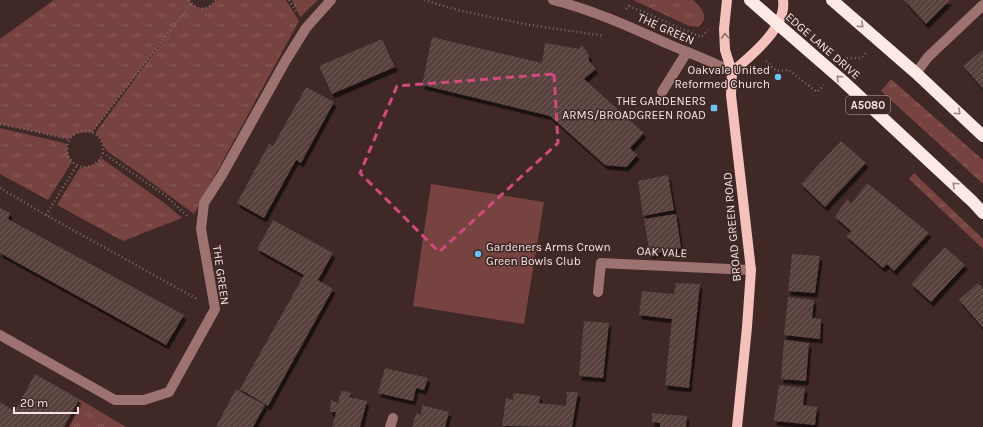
<svg xmlns="http://www.w3.org/2000/svg" width="983" height="427" viewBox="0 0 983 427" font-family="Karla,sans-serif">
  <style>
    .grass { fill: url(#grass-tufts) }
    .park { fill: #764340 }
    .building { fill: url(#building-hatch); filter: url(#shadow) }
    .lines { fill: none; stroke-linecap: round; stroke-linejoin: round }
    .path { stroke: #806c6a; stroke-width: 2.5; stroke-dasharray: 1 3; stroke-linecap: butt }
    .minor { stroke: #9c7370; stroke-width: 10 }
    .major { stroke: #f5c1bc; stroke-width: 10 }
    .highway { stroke: #ffe9e7; stroke-width: 12 }
    .oneway { stroke: #9f8886 }
    .oneway2 { stroke: #916d6a }
    .marked { fill: none; stroke: #cf4b7d; stroke-width: 3; stroke-dasharray: 8 5; stroke-linejoin: round }
    .poi-dot { fill: #6bc3f2; stroke: #3f2826; stroke-width: 1.5 }
    .labels { text-anchor: middle; dominant-baseline: central; stroke-width: 3; stroke-linejoin: round; paint-order: stroke }
    .shield { fill: #3f2826; stroke: #beacaa; stroke-width: 1 }
    .shield-label { font-size: 11px; font-weight: bold; fill: #f5e4e3 }
    .street-label { font-size: 12px; fill: #f5e4e3; stroke: #3f2826 }
    .poi-label { font-size: 12px; fill: #f5e4e3; stroke: #3f2826; text-anchor: end }
  </style>
  <defs>
    <pattern id="grass-tufts" width="24" height="20" patternUnits="userSpaceOnUse"><rect width="24" height="20" fill="#764340"/><path d="M3 7l-1-3M5 7V3M7 7l1-3M15 17l-1-3M17 17v-4M19 17l1-3" fill="none" stroke="#8a5e5b"/></pattern>
    <pattern id="building-hatch" width="6" height="6" patternUnits="userSpaceOnUse"><rect width="6" height="6" fill="#593f3d"/><path d="M-1 1l2-2M0 6l6-6M5 7l2-2" fill="none" stroke="#715b59"/></pattern>
    <filter id="shadow"><feDropShadow dx="2.5" dy="4.5" stdDeviation="0" flood-color="#0009"/></filter>
  </defs>
  <rect width="100%" height="100%" fill="#3f2826"/>
  <path class="grass" d="M54,0h135c5,7 13,11 21,6 3,-2 5,-5 8,-6h68l13,21 -105,193 -51,-38 -36,-25c-3,-4 -4,-7 -6,-11 -2,-3 -4,-5 -5,-8l75,-102 -79,102 -15,1 -8,6 -69,-15v-85z
    M292,0h26l-18,17z
    M633,0h60c8,8 18,17 5,27l-9,-1z
    M891,79l92,81v24l-102,-93z
    M0,128l64,15 3,2c0,7 1,11 5,17l-24,38 -48,-26z
    M101,158l62,44 19,16 -59,23 -66,-36 22,-36c10,-5 13,0 22,-11z
    M914,173l69,66v10l-74,-70z
    M79,399l47,28h-62z"/>
  <path class="park" d="M431,184l113,18 -20,122 -111,-18z"/>
  <path class="building" d="M904,0h46l-24,24z
    M432,37l110,26 3,-20 34,6 3,-4 7,10v6l7,8 -12,10 60,54 -14,15 7,7 -11,12 -21,-2 -55,-49 -128,-31z
    M382,39l13,28 -63,27 -13,-28z
    M983,50v39l-20,-23z
    M306,87l28,15 -33,61 -5,-3 -32,58 -27,-15 32,-59 4,2z
    M841,141l25,22 -41,44 -24,-23z
    M668,175l6,35 -31,6 -5,-35z
    M867,183l62,50 -35,38 -7,-7 -4,4 -37,-32 5,-5 -16,-14 12,-18 4,5z
    M0,208l10,5 -2,6 176,96 -18,30 -166,-92z
    M676,214l5,34 -31,6 -6,-35z
    M273,220l60,33 -15,27 15,9 -65,117 -28,-17 64,-114 -47,-26z
    M945,247l20,18 -34,37 -20,-18z
    M792,254l28,2 -5,37 -27,-2z
    M676,283l24,1 -11,104 -24,-3 7,-66 -33,-4 3,-24 32,3z
    M978,283l5,5v40l-24,-28z
    M788,297l26,3 -2,18 9,1 -1,20 -36,-4z
    M584,321l25,2 -6,55 -24,-2z
    M784,340l25,3 -3,38 -25,-2z
    M385,368l43,10 -4,12 -8,-2 -3,13 -35,-8z
    M35,374l44,25 -15,28h-64v-25l15,9z
    M779,385l26,3 -2,17 14,2 -2,18 -41,-4z
    M236,389l29,16 -12,22h-37z
    M341,391l10,1 -2,5 18,4 -7,26h-28l4,-15h-6l1,-12 7,3z
    M567,392h11l-6,35 -70,-1 4,-28 7,2v-7l27,3 -1,7 27,3z
    M422,405l27,7 -4,15h-33l4,-14 5,2z
    M652,413l35,3 -1,11h-26v-4l-8,-1z"/>
  <g class="lines">
    <path class="path" d="M189,0c8,12 19,11 27,0
      M289,0l8,13
      M424,0l33,10 67,14 80,12
      M626,9l3,-3 72,31 7,-7
      M766,61l10,10 13,-1 28,22 7,-7
      M844,61l3,-3h14l6,-6
      M0,124l69,15
      M67 149a18 18 0 1 1 36 0a18 18 0 1 1-36 0Z
      M92,132l99,-128
      M103,153l63,43 21,20
      M0,188l46,27 151,84
      M46,215l31,-50"/>
    <path class="minor" d="M553,0c40,10 77,27 115,44 21,9 43,17 64,28
      M916,73l12,-16 55,-52
      M662,92l25,-40
      M598,292l3,-29 150,7
      M0,335l115,65h29l25,-8 46,-83 -14,-80 3,-26 18,-28 64,-115 20,-32 25,-28
      M390,427l3,-9"/>
    <path class="major" d="M727,0l-3,29 1,21 7,22 -1,23 20,175 -4,57 -10,100
      M732,72c19,-16 55,-45 51,-72"/>
    <path class="highway" d="M750,0l93,81 130,121 10,11
      M832,0l84,73 67,63"/>
  </g>
  <defs><path id="oneway-chevron" d="M-2-3.5L2.5 0L-2 3.5" fill="none" stroke-width="1.6" stroke-linecap="round" stroke-linejoin="round"/></defs>
  <g class="oneway">
    <use href="#oneway-chevron" transform="translate(861 25) rotate(40)"/>
    <use href="#oneway-chevron" transform="translate(839 78) rotate(-138)"/>
    <use href="#oneway-chevron" transform="translate(958 112) rotate(43)"/>
    <use href="#oneway-chevron" transform="translate(955 185) rotate(-137)"/>
  </g>
  <use class="oneway2" href="#oneway-chevron" transform="translate(725 36) rotate(-93)"/>
  <path class="marked" d="M554,74l4,69 -119,109 -79,-79 37,-87z"/>
  <g class="poi-dot">
    <circle cx="778" cy="77" r="4"/>
    <rect x="710" y="104" width="8" height="8" rx="2"/>
    <circle cx="478" cy="254" r="4"/>
  </g>
  <g class="labels">
    <rect class="shield" x="846" y="96" width="44" height="18" rx="3"/>
    <g class="shield-label">
      <text x="868" y="105">A5080</text>
    </g>
    <g class="street-label">
      <text transform="translate(666 29) rotate(24)">THE GREEN</text>
      <text transform="translate(823 46) rotate(41)">EDGE LANE DRIVE</text>
      <text transform="translate(732 227) rotate(-95)">BROAD GREEN ROAD</text>
      <text transform="translate(662 252) rotate(3)">OAK VALE</text>
      <text transform="translate(221 275) rotate(82)">THE GREEN</text>
    </g>
    <g class="poi-label">
      <text x="770" y="70">Oakvale United<tspan x="770" dy="14">Reformed Church</tspan></text>
      <text x="706" y="101">THE GARDENERS<tspan x="706" dy="14">ARMS/BROADGREEN ROAD</tspan></text>
      <text x="486" y="247" text-anchor="start">Gardeners Arms Crown<tspan x="486" dy="14">Green Bowls Club</tspan></text>
    </g>
  </g>
  <path d="M14 407v6h64v-6" fill="none" stroke="#f5e4e3" stroke-width="2"/>
  <text x="20" y="407" font-size="12" fill="#f5e4e3" stroke="#3f2826" stroke-width="3" paint-order="stroke">20 m</text>
</svg>
